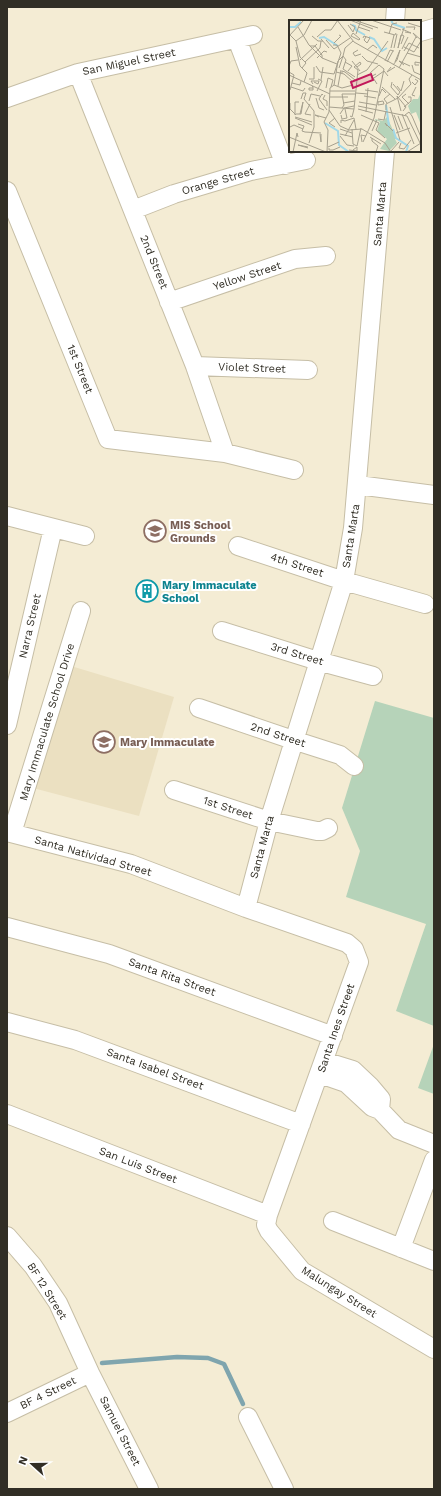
<svg xmlns="http://www.w3.org/2000/svg" width="441" height="1496" viewBox="0 0 441 1496" font-family="'Work Sans',sans-serif">
  <style>
    .built { fill: #ebe0c1 }
    .green { fill: #b6d3b9 }
    .lines { fill: none; stroke-linecap: round; stroke-linejoin: round }
    .stream { stroke: #7fa5ae; stroke-width: 4.5 }
    .street-casing { stroke: #c6bea6; stroke-width: 20 }
    .street { stroke: #fff; stroke-width: 18 }
    .labels { text-anchor: middle; dominant-baseline: central; stroke-width: 4; stroke-linejoin: round; paint-order: stroke }
    .street-label { font-size: 11px; fill: #312e25; stroke: #fff }
    .education-label { font-size: 11px; font-weight: bold; fill: #785e54; stroke: #fff; text-anchor: start }
    .culture-label { font-size: 11px; font-weight: bold; fill: #0d838f; stroke: #fff; text-anchor: start }
    .inset-river { fill: none; stroke: #a1d8e8; stroke-width: 2 }
    .inset-road { fill: none; stroke: #a6a08e; stroke-width: 1 }
    .view { fill: #c2185b; fill-opacity: 0.15; stroke: #c2185b; stroke-width: 2 }
    .inset-edge { fill: none; stroke: #312e25; stroke-width: 2 }
  </style>
  <rect width="100%" height="100%" fill="#f4ecd4"/>
  <path class="built" d="M71,666l103,31 -35,119 -106,-28z"/>
  <path class="green" d="M375,701l59,17v308l-38,-15 30,-87 -80,-27 14,-46 -18,-43z
    M434,1044v50l-16,-6z"/>
  <g class="lines">
    <path class="stream" d="M102,1363l75,-6 31,1 16,6 19,40"/>
    <g class="street-casing">
      <path id="street" d="M395,21l1,-14
        M420,32l14,-4
        M237,39l48,126
        M78,73l117,293 30,87
        M7,98l71,-25 175,-38
        M7,191l101,248 117,14 69,17
        M133,210l41,-16 77,-23 55,-11
        M169,302l126,-43 31,-3
        M195,366l113,4
        M358,485l76,10
        M7,516l78,20
        M238,546l106,35 81,23
        M222,631l96,30 55,15
        M199,708l94,32 47,15 14,11
        M7,725l46,-197
        M174,790l95,31 48,10h5l6,-3
        M7,832l124,32 115,44 101,35 7,6 5,13 -91,253 -2,10 3,6 33,40 132,78
        M12,833l69,-222
        M246,908l23,-87 75,-240 9,-53 32,-377
        M7,927l102,27 224,82
        M7,1022l68,18 226,84
        M324,1061l29,9 17,16 11,13 -1,11
        M320,1074l26,9 26,24 8,3 19,20 35,14
        M7,1114l261,101
        M333,1221l101,40
        M7,1236l26,30 25,37 32,70 59,116
        M401,1248l33,-88
        M7,1413l83,-40
        M248,1417l36,72"/>
    </g>
    <use href="#street" class="street"/>
  </g>
  <defs>
    <g id="school-ring" transform="scale(1.15)"><circle r="9.5" fill="#fff" stroke="#8d6e63" stroke-width="1.5"/><path d="M0-5L7-2L0 1L-7-2ZM-4 1L0 2.5L4 1V4Q0 6-4 4Z" fill="#8d6e63"/></g>
    <g id="building-ring" transform="scale(1.15)"><circle r="9.5" fill="#fff" stroke="#0f9aa8" stroke-width="1.5"/><path d="M-4-6H4V6H1V3H-1V6H-4ZM-2.5-4.3h1.7v1.8h-1.7ZM.8-4.3h1.7v1.8H.8ZM-2.5-1h1.7V.8h-1.7ZM.8-1h1.7V.8H.8Z" fill="#0f9aa8"/></g>
  </defs>
  <g fill-rule="evenodd">
    <use href="#school-ring" x="155" y="531"/>
    <use href="#building-ring" x="147" y="591"/>
    <use href="#school-ring" x="104" y="742"/>
  </g>
  <g class="labels">
    <g class="street-label">
      <text transform="translate(129 62) rotate(-12)">San Miguel Street</text>
      <text transform="translate(218 181) rotate(-16)">Orange Street</text>
      <text transform="translate(380 214) rotate(-85)">Santa Marta</text>
      <text transform="translate(154 262) rotate(68)">2nd Street</text>
      <text transform="translate(247 276) rotate(-18)">Yellow Street</text>
      <text transform="translate(252 368) rotate(2)">Violet Street</text>
      <text transform="translate(80 369) rotate(68)">1st Street</text>
      <text transform="translate(351 536) rotate(-81)">Santa Marta</text>
      <text transform="translate(297 565) rotate(18)">4th Street</text>
      <text transform="translate(30 626) rotate(-77)">Narra Street</text>
      <text transform="translate(297 654) rotate(17)">3rd Street</text>
      <text transform="translate(47 722) rotate(-73)">Mary Immaculate School Drive</text>
      <text transform="translate(278 735) rotate(18)">2nd Street</text>
      <text transform="translate(228 808) rotate(18)">1st Street</text>
      <text transform="translate(262 847) rotate(-75)">Santa Marta</text>
      <text transform="translate(93 856) rotate(16)">Santa Natividad Street</text>
      <text transform="translate(172 977) rotate(20)">Santa Rita Street</text>
      <text transform="translate(336 1028) rotate(-71)">Santa Ines Street</text>
      <text transform="translate(155 1069) rotate(20)">Santa Isabel Street</text>
      <text transform="translate(138 1165) rotate(21)">San Luis Street</text>
      <text transform="translate(47 1291) rotate(58)">BF 12 Street</text>
      <text transform="translate(339 1292) rotate(32)">Malungay Street</text>
      <text transform="translate(48 1393) rotate(-26)">BF 4 Street</text>
      <text transform="translate(120 1431) rotate(63)">Samuel Street</text>
    </g>
    <g class="education-label">
      <text x="170" y="525">MIS School<tspan x="170" dy="13">Grounds</tspan></text>
      <text x="120" y="742">Mary Immaculate</text>
    </g>
    <g class="culture-label">
      <text x="162" y="585">Mary Immaculate<tspan x="162" dy="13">School</tspan></text>
    </g>
  </g>
  <g transform="translate(289 20)">
    <rect width="132" height="132" fill="#f4ecd4"/>
    <path d="M132,72v33l-5,-13 -5,2 -3,-8 5,-7h5zM98,97l10,22h-2l2,4 -8,8 -9,-2 7,-10 -10,-8 3,-9 -3,-2 -1,3 -1,-4 8,2z" fill="#b6d3b9"/>
    <path class="inset-river" d="M102,0l2,4 12,4M63,5l3,1 1,4 9,5M0,7h6l6,-5M80,17l5,2 8,12 5,-3M30,18l5,-1 14,9M97,85l3,21M36,103l13,8 1,14 10,7M104,109l3,9 12,8 -2,6"/>
    <path class="inset-road" d="M48,0l17,22 67,38M61,0l23,9M65,0l24,8M82,0l30,10M119,3l13,4M59,5l5,7 2,-5 -5,-3M9,7l11,18 13,13 15,6M69,7l12,4M117,7h9l-1,3M113,9l9,4 -6,-1M95,12l11,3 1,-2M64,13l7,6 -1,1 -8,-4zM67,14l5,-14M100,14l3,-10 5,-1M1,15l6,6 4,16 6,6 -4,5M0,16l15,-16M23,16l6,5h5M28,17l8,-7h6l7,-10M74,18l1,-2 6,2 -3,5 -3,-3 2,-3M128,18l-4,-5 8,7M32,19l8,9M37,20l8,9 16,-11M7,21l8,-6 8,-15M45,23l7,-7 -2,-1M112,24l3,-8 -2,-1h-1l-3,13 3,-12 1,-1v-1l2,-6M44,25h4l4,8 -7,21M21,26h5l7,9v3M7,27l4,19 7,7 -3,9M115,27l10,5 7,-11M102,28l3,-13M105,28l3,-14M113,29l6,-12M69,30l-5,3 2,3 6,-2M78,30l6,-5 4,3M115,31l5,-8 10,5M118,33l14,4M73,36l5,5 11,3M28,38l7,-7 3,1M11,40l17,-16M63,41l8,10M96,41l5,-11 4,1M16,42l15,-14 1,-7M56,42l7,4 -4,5M98,42l6,-11M104,45l4,-5 3,-10 -5,12M115,45l-5,-4 11,5M123,45l2,7 7,3M130,45h-4v-3l6,1M0,46l2,-5 7,-1M27,46l4,6 14,2M102,47l-4,5 8,-5M50,48l4,-12 3,4 -3,9 12,8M110,48l17,-31M0,52l5,3 -4,15M47,52l8,2 9,8M53,53v-2l3,1 10,8M81,53l9,-8 5,4M87,54l-4,2 5,8M0,55l41,19M68,55l10,-5 21,-29M85,58l10,-7 4,5M20,59h5v-12M32,60l2,-13M103,62l-1,5 7,8 2,-3 -7,-8M123,62l3,3 3,-4 -3,-2M3,63l8,2 1,-4M24,64l-2,-3h8l-1,3 -4,-2M45,65l8,3 11,-3M23,66l1,1v3h-4v-2h4M49,66l3,-16M108,66l4,5 3,-10M2,67l12,4 2,-3M93,67l13,12M37,68l2,-10 5,2 -2,7M76,70l13,2M28,71l5,-10 -4,-2M41,71h25M67,73l12,1M117,74l-4,3 7,7M34,75l-1,-1 -3,5 8,11M36,75l-2,4 4,2v5M75,76l12,2M90,76l3,-7 4,4M126,76l-3,-1 4,-8M41,77h18M27,78l3,10 5,2M12,79l2,-6h3l-2,6 10,12v16l-5,16M20,81l2,-7 9,2M70,82l17,3M89,82l5,-1 1,3 -6,1v-4M1,83v6l6,6M54,83l12,-2M98,83l-3,-4 6,-5M21,84l-5,10 6,1M69,86l49,10 14,29M40,87l25,2M101,87l10,33M115,87l7,-6v-4h-3M53,88l2,-3 -2,-11h13M69,89l15,4M40,90l11,16 9,4 13,-1 23,14 6,9M97,90v-6l12,-6 13,-14 -2,-5 3,-4M112,91l-4,-15 9,11 -3,4M77,92l2,-24M7,94h5l2,-12 -3,12M51,94l4,-6 10,-2M113,94l12,30M6,95v-13h4M52,95l1,4 5,-1 -2,-9M72,95l18,8M105,95l6,15M116,95l4,-3 3,4 9,21M61,96l2,1 2,-8 4,-39 -4,-3 6,-5 1,2 -4,3M109,96l5,13M6,97l17,5M30,97l-4,-2 11,3M6,98l17,7M46,98l-6,5 6,4M89,99l6,1 2,-9M52,103v-3l4,1 9,-3 2,11M90,103l-3,7 9,8M9,104l6,2 -2,5 3,1 16,1M98,106l-2,-3 8,8M1,107l4,-2 9,4M51,109l12,4M63,109l1,15 4,2 4,-18M83,111l5,-11M107,113l14,-5M31,114l1,8v-8M51,114l13,3M51,116l7,9 7,1M56,116l9,-16M0,117l37,15M81,117l11,7M83,118v3l6,5 -2,6M73,122l-1,-7 5,1M74,122l11,-24 10,-49M112,123l-2,5 5,1 7,-9M19,127l-10,-2 10,3M39,127l11,-5M40,128v2h4l7,-3M60,130l8,1v-4l-4,3M102,131l8,-9M4,132l4,-19 1,4M38,132l1,-22 -4,-8 5,-10 1,-24 4,-3 4,-24 5,-5 2,-8 8,-7M118,132l14,-9"/>
    <path class="view" d="M82,54l2,6 -20,8 -2,-6z"/>
    <rect width="132" height="132" class="inset-edge"/>
  </g>
  <rect width="441" height="1496" fill="none" stroke="#312e25" stroke-width="16"/>
  <g transform="translate(32 1464) rotate(291)" stroke="#ffffff" stroke-width="3" paint-order="stroke">
  <path d="M0-3L7 15L0 10L-7 15Z" fill="#312e25"/>
  <text y="-6" font-size="11" font-weight="bold" text-anchor="middle" fill="#312e25">N</text>
  </g>
</svg>
